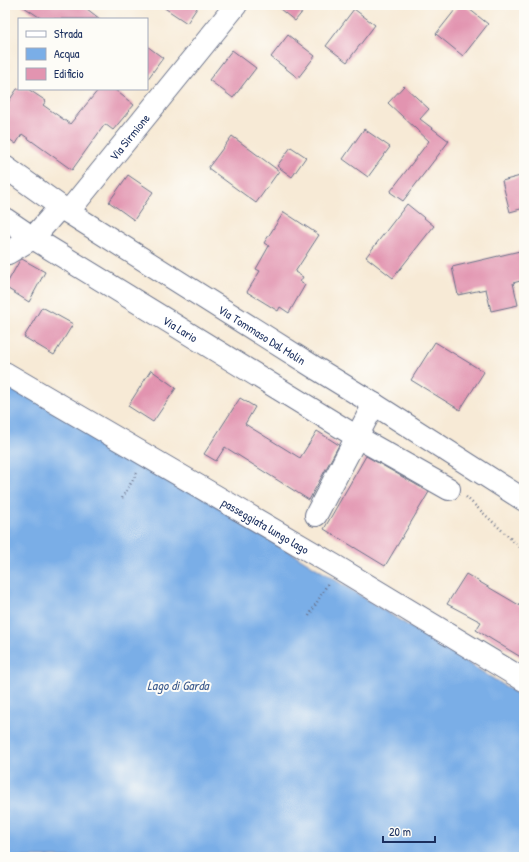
<svg xmlns="http://www.w3.org/2000/svg" width="529" height="862" viewBox="0 0 529 862" font-family="'Patrick Hand',sans-serif">
  <style>
    .water { fill: #7aaee7; stroke: #4a6ea2 }
    .building { fill: #e294b0 }
    .lines { fill: none; stroke-linecap: round; stroke-linejoin: round }
    .minor-casing { stroke: #687088; stroke-width: 24 }
    .major-casing { stroke: #687088; stroke-width: 24 }
    .path { stroke: #687088; stroke-width: 2.5; stroke-dasharray: 1 3; stroke-linecap: butt }
    .minor { stroke: #fff; stroke-width: 22 }
    .major { stroke: #fff; stroke-width: 22 }
    .labels { text-anchor: middle; dominant-baseline: central; stroke-width: 4; stroke-linejoin: round; paint-order: stroke }
    .street-label { font-size: 12px; fill: #1b2f5e; stroke: #fdfcf7 }
    .water-label { font-size: 13px; font-style: italic; fill: #3c5b8e; stroke: #fdfcf7 }
  </style>
  <rect width="100%" height="100%" fill="#fdfcf7"/>
  <filter id="ink" filterUnits="userSpaceOnUse"><feTurbulence type="fractalNoise" baseFrequency=".025" numOctaves="2"/><feDisplacementMap in="SourceGraphic" scale="8" xChannelSelector="R" yChannelSelector="G"/><feConvolveMatrix kernelMatrix="1 2 1 2 8 2 1 2 1" color-interpolation-filters="sRGB"/></filter>
  <filter id="wash" filterUnits="userSpaceOnUse"><feTurbulence type="fractalNoise" baseFrequency=".012" numOctaves="4" result="noise"/><feDisplacementMap in="SourceGraphic" scale="16" xChannelSelector="R" yChannelSelector="G"/><feGaussianBlur stdDeviation="0.9" result="paint"/><feColorMatrix in="noise" values="0 0 0 0 0 0 0 0 0 0 0 0 0 0 0 0 0 1.4 0 .05"/><feComposite in="paint" operator="in"/></filter>
  <g filter="url(#wash)">
    <rect width="100%" height="100%" fill="#f7ead6"/>
    <path class="water" d="M5,376l42,24 477,298v159h-519z"/>
    <g id="blocks">
      <path class="building" d="M21,5h61l18,14h-58z
        M160,5h39l-12,18z
        M275,5h33l-13,16z
        M459,5h5l24,19 -25,32 -27,-22z
        M354,9l21,16 -28,37 -21,-16z
        M288,35l27,21 -17,22 -27,-21z
        M147,46l16,12 -16,22z
        M232,50l24,18 -23,30 -24,-18z
        M404,86l25,23 -9,10 29,22 -46,60 -13,-9 39,-51 -41,-38z
        M17,89h11l18,12 -3,4 27,19 29,-35h15l20,16 -21,25 -8,-6 -33,46 -50,-36 -6,10 -11,-8v-29z
        M364,129l26,18 -22,30 -25,-18z
        M232,136l47,35 -23,32 -48,-35z
        M291,147l15,10 -14,20 -15,-11z
        M128,175l25,17 -19,28 -25,-18z
        M524,175v33l-14,4 -8,-31z
        M407,204l27,22 -41,52 -27,-21z
        M284,212l35,23 -24,37 8,5 -3,5 5,3 -16,28 -9,-6 -2,4 -31,-19 13,-21 -4,-2 13,-23 -5,-3z
        M524,250v30l-11,3 5,22 -27,6 -5,-22 -28,6 -6,-28z
        M22,259l23,13 -16,30 -24,-15 15,-27z
        M42,307l31,17 -19,31 -30,-18z
        M435,342l49,30 -24,38 -49,-30z
        M151,370l25,18 -23,34 -25,-16z
        M240,398l15,9 -10,17 55,34 17,-27 22,14 -30,55 -84,-53 -9,14 -12,-7z
        M366,456l63,36 -44,74 -61,-37z
        M466,574l58,34v51l-48,-29 5,-8 -34,-18z"/>
    </g>
  </g>
  <g filter="url(#ink)">
    <use href="#blocks" fill-opacity="0" stroke="#687088" stroke-width="1"/>
    <g class="lines">
      <g class="minor-casing">
        <g id="minor">
          <path id="s1" d="M68,212l168,-207"/>
          <path id="s2" d="M5,219l28,19 324,199 92,52"/>
          <path d="M5,251l3,2 25,-15 27,-31"/>
          <path id="s3" d="M5,373l332,194 187,113"/>
          <path d="M316,515l58,-111"/>
        </g>
      </g>
      <g class="major-casing">
        <g id="major">
          <path id="s4" d="M5,167l63,45 249,157 57,35 150,96"/>
        </g>
      </g>
      <path class="path" d="M466,497l58,54
        M122,498l15,-25
        M309,616l19,-33"/>
      <use href="#minor" class="minor"/>
      <use href="#major" class="major"/>
    </g>
  </g>
  <g class="labels">
    <g class="street-label">
      <text stroke="none"><textPath href="#s1" startOffset="97">Via Sirmione</textPath></text>
      <text stroke="none"><textPath href="#s2" startOffset="207">Via Lario</textPath></text>
      <text stroke="none"><textPath href="#s4" startOffset="307">Via Tommaso Dal Molin</textPath></text>
      <text stroke="none"><textPath href="#s3" startOffset="302">passeggiata lungo lago</textPath></text>
    </g>
    <g class="water-label">
      <text x="178" y="685">Lago di Garda</text>
    </g>
  </g>
  <rect width="529" height="862" fill="none" stroke="#fdfcf7" stroke-width="20"/>
  <rect x="18" y="18" width="130" height="72" fill="#fdfcf7" stroke="#a3aaba"/>
  <rect x="26" y="31" width="20" height="6" fill="#ffffff" stroke="#a3aaba"/>
  <text x="54" y="38" font-size="12" fill="#1b2f5e">Strada</text>
  <rect x="26" y="48" width="20" height="12" fill="#7aaee7" stroke="#a3aaba"/>
  <text x="54" y="58" font-size="12" fill="#1b2f5e">Acqua</text>
  <rect x="26" y="68" width="20" height="12" fill="#e294b0" stroke="#a3aaba"/>
  <text x="54" y="78" font-size="12" fill="#1b2f5e">Edificio</text>
  <path d="M383 836v6h52v-6" fill="none" stroke="#1b2f5e" stroke-width="2"/>
  <text x="389" y="836" font-size="12" fill="#1b2f5e" stroke="#fdfcf7" stroke-width="3" paint-order="stroke">20 m</text>
</svg>
